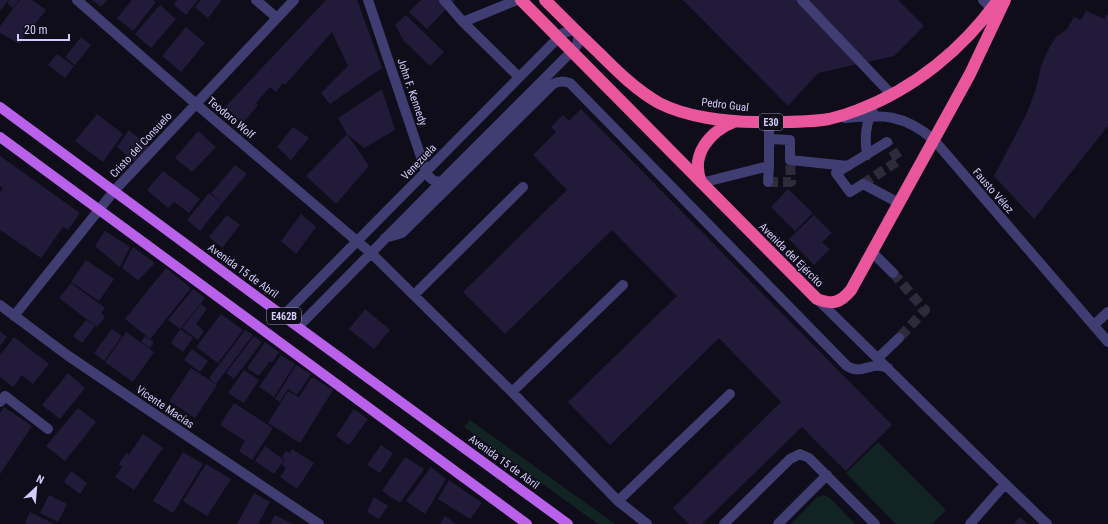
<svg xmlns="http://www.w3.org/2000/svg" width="1108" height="524" viewBox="0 0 1108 524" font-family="'Roboto Condensed',sans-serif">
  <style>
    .green { fill: #112323 }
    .building { fill: #211b39 }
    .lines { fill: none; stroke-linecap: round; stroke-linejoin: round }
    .minor-tunnel { stroke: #2c2a3b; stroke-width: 10; stroke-dasharray: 10 5; stroke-linecap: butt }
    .minor { stroke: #403d73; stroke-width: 10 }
    .major { stroke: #b961eb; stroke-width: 10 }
    .highway { stroke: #ea569b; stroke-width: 12 }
    .labels { text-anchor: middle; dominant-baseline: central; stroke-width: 3; stroke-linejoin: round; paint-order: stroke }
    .shield { fill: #0f0d1a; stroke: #9893b6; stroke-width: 1 }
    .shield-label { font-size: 10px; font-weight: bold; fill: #d2ccf9 }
    .street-label { font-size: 11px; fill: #d2ccf9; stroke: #0f0d1a }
  </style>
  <rect width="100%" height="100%" fill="#0f0d1a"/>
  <path class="green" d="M470,420l145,104h-17l-134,-97z
    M878,442l68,68 -14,14h-36l-50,-51z
    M824,495l6,3 25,26h-64l26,-27z"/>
  <path class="building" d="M0,0h8l-8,11z
    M9,0h10l-6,8 -6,-5z
    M20,0h12l14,10 -27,34 -19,-11v-7z
    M92,0h15l-6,7z
    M132,0h21l3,2 -23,29 -16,-13z
    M177,0h21l-12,15 -12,-10z
    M201,0h21l-14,18 -13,-11z
    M326,0h31l25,68 -52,36 -9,-11 27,-27 -16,-34 -47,53 -2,-2 -7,9 -6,-5 -14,16 2,2 -15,18 -18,-16z
    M421,0h34l-28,29 -18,-17z
    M683,0h215l26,26 -30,30 -76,17 -30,33z
    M160,5l16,14 -25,29 -16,-14z
    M1086,11l19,8 1,-5 2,1v111l-74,93 -40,-43 32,-61 10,-26 5,-23 9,-20 7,-10 10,-7 7,-12 7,3z
    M406,15l38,37 -14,14 -26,-25 -9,-16z
    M186,27l19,16 -24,29 -19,-16z
    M81,37l10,8 -16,20 -10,-8z
    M57,54l17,12 -9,12 -17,-13z
    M382,89l13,41 -31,18 -17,-14 22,32 -33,38 -30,-28 41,-42 -9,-16z
    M581,109l311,316 -46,46 -44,-44 -100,97h-13l-16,-16 108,-106 -62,-64 -109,107 -42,-43 109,-106 -65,-66 -107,104 -42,-42 104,-102 -34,-35 23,-23 -5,-5 12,-12 6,6z
    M97,114l26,20 -20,28 -28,-21z
    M293,127l16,11 -18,22 -14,-13z
    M129,130l21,18 -13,16 -20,-17z
    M198,131l18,16 -24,25 -17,-14z
    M0,156l80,57 -12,17 -5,-3 -22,31 -41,-28v-38l3,-4 -3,-2z
    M235,165l12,9 -25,29 -11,-10z
    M163,171l37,28 -11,14 -15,-11 -6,6 -21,-18z
    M788,189l25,24 -18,18 -24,-24z
    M209,193l13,10 -22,28 -13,-11z
    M301,214l15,13 -20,27 -15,-13z
    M227,215l13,10 -18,23 -13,-11z
    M814,215l18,18 -10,9 8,7 -16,16 -25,-26z
    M105,231l25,16 -10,20 -25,-21z
    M133,247l22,16 -17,17 -16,-12z
    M86,260l28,19 -15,22 -28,-19z
    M166,268l25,20 -41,51 -25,-20z
    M71,283l34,25 -4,5 4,4 -8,10 -38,-29z
    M193,289l12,9 -25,31 -12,-9z
    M201,304l6,5 -11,15 8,7 -6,9 -16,-12z
    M365,309l25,21 -16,19 -25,-20z
    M221,314l22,16 -25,33 -22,-16z
    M86,320l9,6 -13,17 -9,-7z
    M112,329l10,7 -18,25 -10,-8z
    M180,329l13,9 -10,14 -12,-9z
    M245,330l8,5 -37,49 -7,-6z
    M0,331l7,6 -7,9z
    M126,332l28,20 -21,30 -28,-20z
    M145,336l9,6 -4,6 -9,-6z
    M254,336l8,6 -28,37 -8,-6z
    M14,337l35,27 -16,20 -11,-9 -9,12 -13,-10v-22z
    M265,342l14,10 -7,11 -2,-2 -11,15 -12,-8z
    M192,349l16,12 -8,11 -16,-12z
    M281,355l14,9 -21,33 -15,-10z
    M296,365l15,9 -14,21 -9,-6 -8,13 -5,-3z
    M191,368l26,17 -22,33 -26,-17z
    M244,370l15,10 -15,23 -16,-10z
    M68,373l17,15 -25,31 -18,-14z
    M312,377l21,13 -33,53 -32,-20 20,-32 11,6z
    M234,403l39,25 -21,32 -13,-9 6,-10 -25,-16z
    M4,407l28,19 -32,48v-61z
    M78,408l18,14 -31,39 -19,-15z
    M354,409l14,10 -19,26 -13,-9z
    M143,434l20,14 -29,42 -19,-13 7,-10 -3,-3 7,-11 3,2z
    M381,445l12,8 -13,20 -13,-8z
    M265,446l19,14 -10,14 -19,-13z
    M292,449l22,14 -17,26 -17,-12 6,-9 -4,-3 3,-5 -3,-3 4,-6 4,2z
    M183,452l20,12 -30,49 -20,-12z
    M405,457l19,12 -24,34 -18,-12z
    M206,464l25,15 -24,37 -24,-15z
    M431,467l15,12 -21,35 -19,-13z
    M71,471l16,12 -7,11 -16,-12z
    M449,480l33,23 -12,16 -32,-20z
    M254,493l16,9 -12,22h-21z
    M49,495l18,9 -9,18 -18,-9z
    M374,497l14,9 -9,13 -12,-7z
    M30,512l24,12h-27l-2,-2z
    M275,515l17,9h-22z
    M445,516l11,8h-16z
    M1020,517l8,7h-14z"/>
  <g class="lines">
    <path class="minor-tunnel" d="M768,182h23l-1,-22
      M863,184l36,-24 -12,-18
      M893,273l32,37 -26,28"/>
    <path class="minor" d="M77,0l119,104 175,149 141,139 106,109 29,23
      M256,0l21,18
      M368,0l58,172c4,7 8,11 16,9
      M444,0l19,22 56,55
      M802,0l90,95
      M983,0l9,9
      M463,22l54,-22
      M845,118c37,-4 59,-4 89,22l174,202
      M769,139l21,1v20l58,6
      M887,142l-51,31 14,19 13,-8 36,19
      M867,155c-2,-14 -3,-31 6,-43
      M769,166v-44
      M701,183l68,-17 -1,16
      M385,238l17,-5 151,-149c6,-3 10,-3 17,-1l277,283c16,10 23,-6 41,2
      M872,252l21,21
      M414,295l109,-108
      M817,299c77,75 152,151 230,225
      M0,305l67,50 71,48 181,121
      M14,316l100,-125 180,-191
      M283,316l275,-278 5,-5 12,-3
      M1094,325l14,-13
      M298,327l144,-146 130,-130 5,-6 2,-11
      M878,358l21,-20
      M512,392l111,-107
      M0,402l5,-6 43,33
      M618,501l112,-107
      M724,524l66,-65 10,-5 9,4 66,66
      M778,524l49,-49
      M970,524l35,-40"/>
    <path class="major" d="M0,107l298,220 270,197
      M0,137l527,387"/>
    <path class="highway" d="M521,0l296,299c16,6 23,4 34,-9l119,-216 35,-74
      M545,0c18,18 36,36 54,53 18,18 37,37 60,50 27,14 67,19 97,19 24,0 49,1 73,-3 9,-2 19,-5 29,-9 56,-21 105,-61 140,-110
      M701,182c-11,-28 9,-51 35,-61"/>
  </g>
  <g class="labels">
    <g class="shield">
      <rect x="759" y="114" width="24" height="16" rx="3"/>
      <rect x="267" y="308" width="34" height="16" rx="3"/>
    </g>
    <g class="shield-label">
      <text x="771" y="122">E30</text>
      <text x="284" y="316">E462B</text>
    </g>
    <g class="street-label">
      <text transform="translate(412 92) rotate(71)">John F. Kennedy</text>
      <text transform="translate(725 105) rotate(7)">Pedro Gual</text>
      <text transform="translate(231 118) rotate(40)">Teodoro Wolf</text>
      <text transform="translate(141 145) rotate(-47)">Cristo del Consuelo</text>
      <text transform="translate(419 162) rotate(-46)">Venezuela</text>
      <text transform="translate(993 191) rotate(49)">Fausto Vélez</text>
      <text transform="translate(791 255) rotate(45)">Avenida del Ejército</text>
      <text transform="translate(243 271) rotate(36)">Avenida 15 de Abril</text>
      <text transform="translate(165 407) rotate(34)">Vicente Macías</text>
      <text transform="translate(504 462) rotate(36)">Avenida 15 de Abril</text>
    </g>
  </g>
  <g transform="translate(36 488) rotate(26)" stroke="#0f0d1a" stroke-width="3" paint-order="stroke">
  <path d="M0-3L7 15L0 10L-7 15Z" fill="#d2ccf9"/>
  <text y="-6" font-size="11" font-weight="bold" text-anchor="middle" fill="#d2ccf9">N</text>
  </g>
  <path d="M18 34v6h51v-6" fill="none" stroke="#d2ccf9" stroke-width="2"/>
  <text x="24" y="34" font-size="12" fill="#d2ccf9" stroke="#0f0d1a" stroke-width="3" paint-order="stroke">20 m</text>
</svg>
